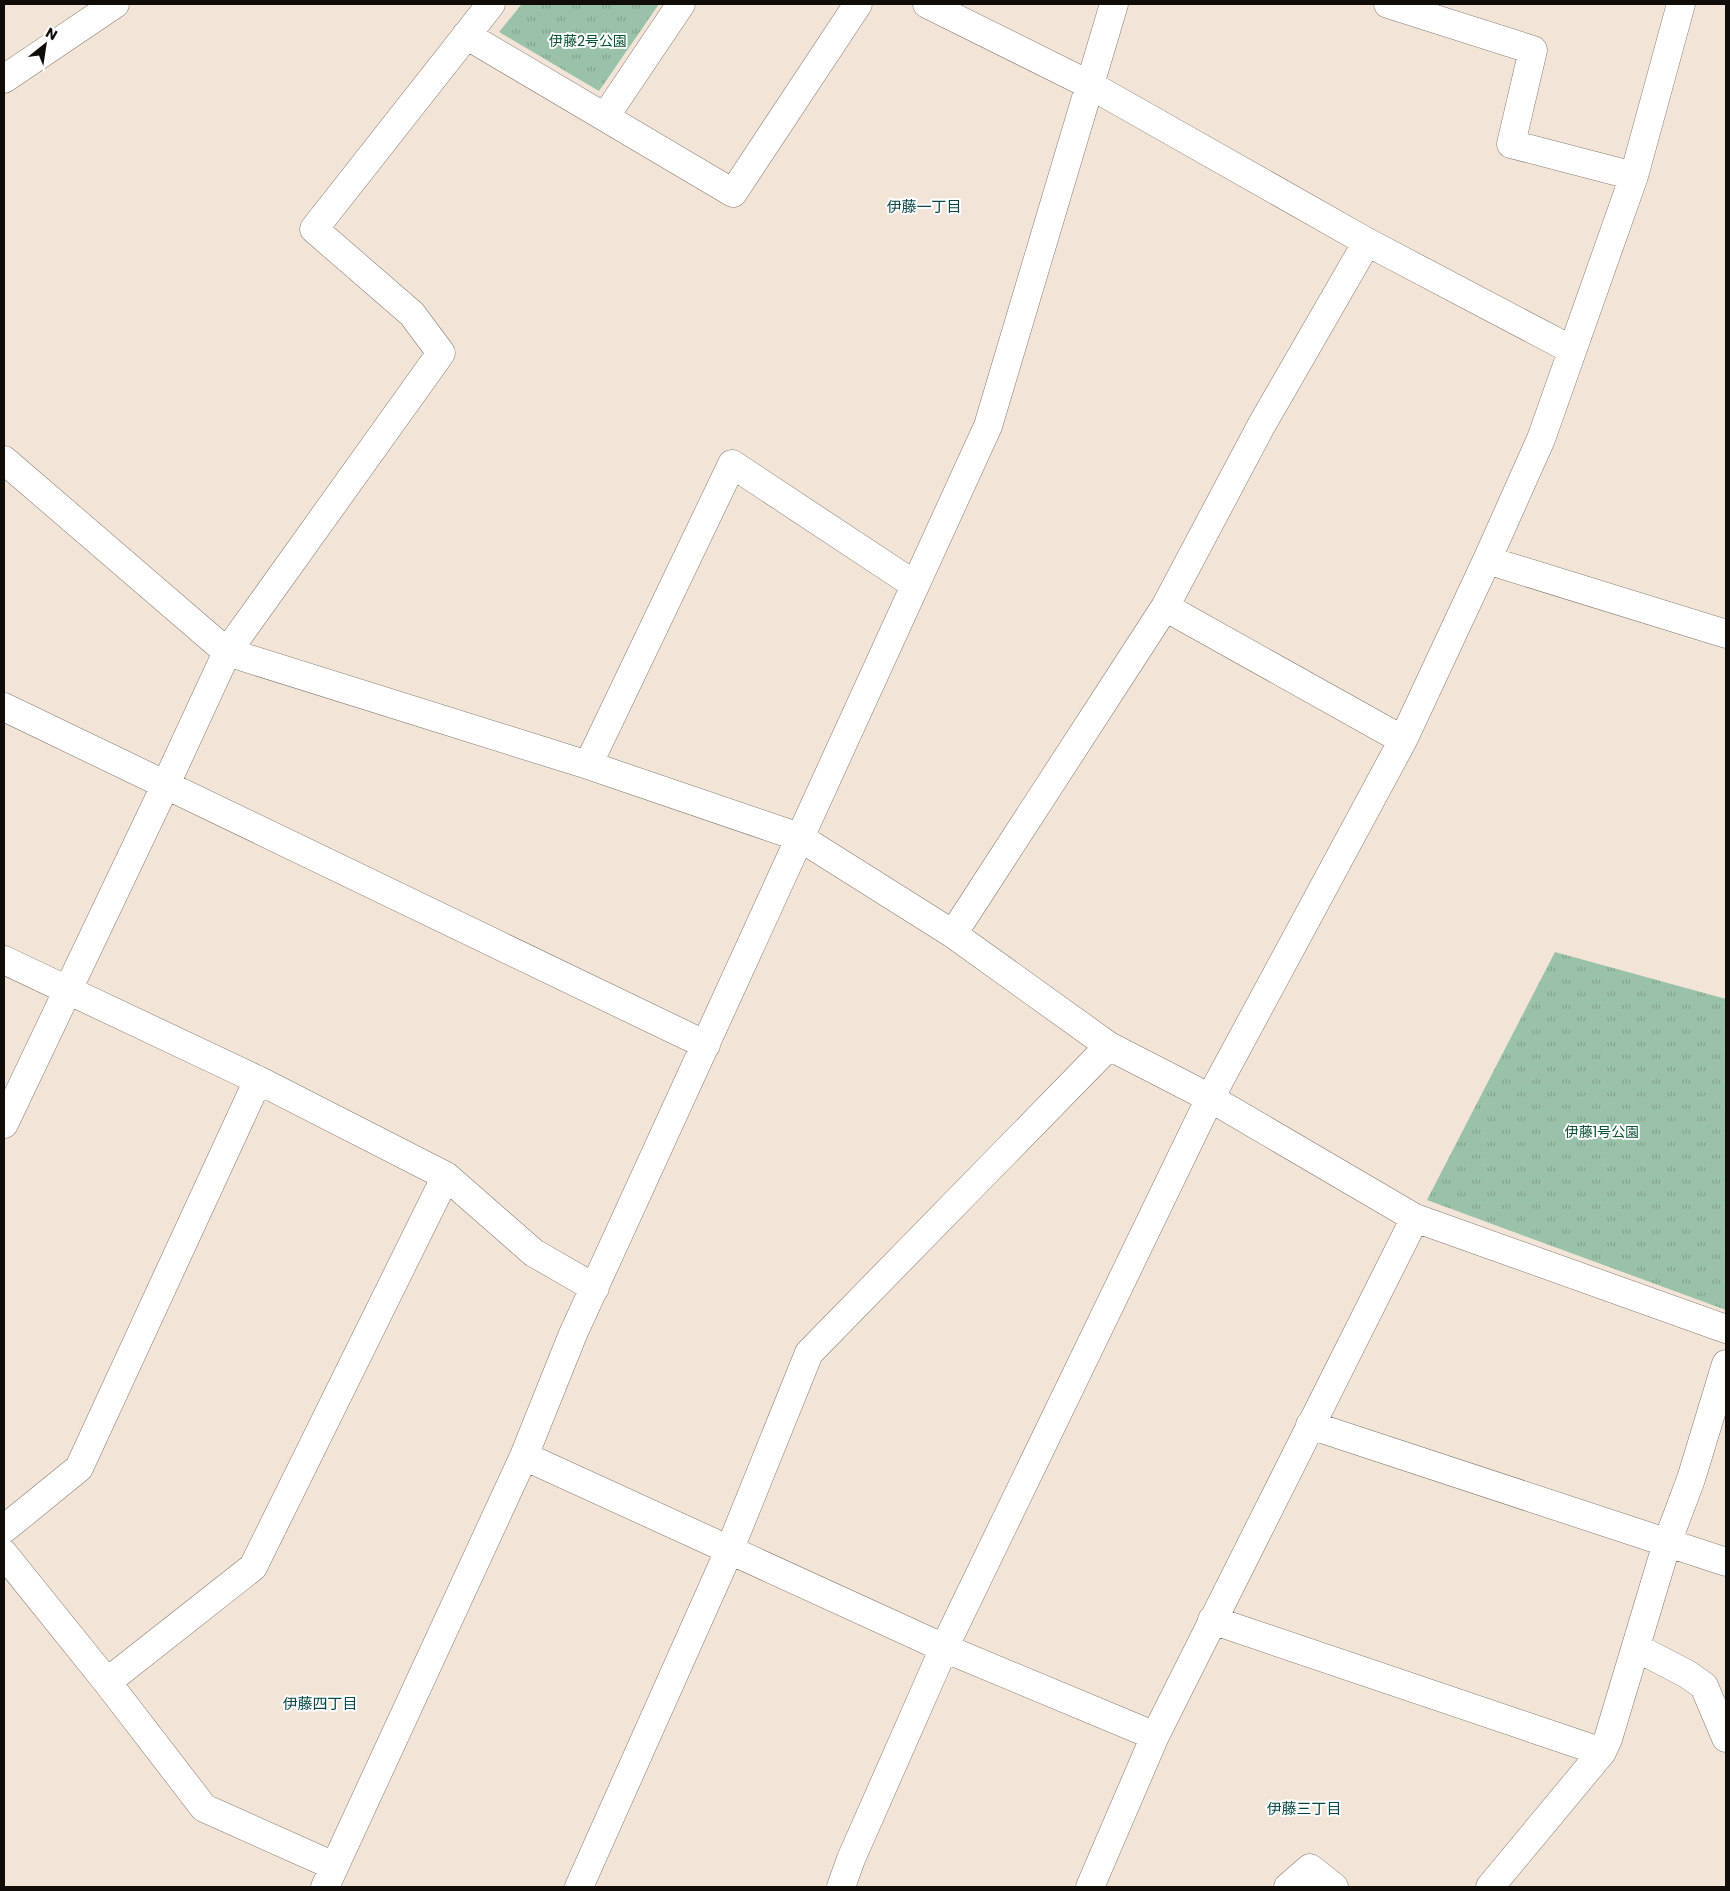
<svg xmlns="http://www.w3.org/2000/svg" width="1730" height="1891" viewBox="0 0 1730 1891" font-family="Poppins,'Noto Sans JP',sans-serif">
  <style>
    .park { fill: url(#park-tufts) }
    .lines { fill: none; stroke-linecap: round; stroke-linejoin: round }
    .minor-casing { stroke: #84796e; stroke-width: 29 }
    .minor { stroke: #fff; stroke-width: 28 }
    .labels { text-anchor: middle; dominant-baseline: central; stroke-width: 4; stroke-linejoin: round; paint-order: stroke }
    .park-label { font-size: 14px; fill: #085332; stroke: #fff }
    .neighbourhood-label { font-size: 15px; fill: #054745; stroke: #fff }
  </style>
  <defs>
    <pattern id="park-tufts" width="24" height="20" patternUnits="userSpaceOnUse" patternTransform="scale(1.25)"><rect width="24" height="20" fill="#9ac1a9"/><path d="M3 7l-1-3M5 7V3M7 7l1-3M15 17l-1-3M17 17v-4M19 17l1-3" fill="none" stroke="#84a590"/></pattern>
  </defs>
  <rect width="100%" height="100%" fill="#f2e5d8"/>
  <path class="park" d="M522,4h137l-60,87 -100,-59z
    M1555,952l171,47v311l-299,-110z"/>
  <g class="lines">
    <g class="minor-casing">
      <path id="minor" d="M927,4l163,81 277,157 205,108
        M1388,4l145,46 -22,94 123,32
        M466,35l267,158 125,-189
        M4,79l111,-75
        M605,117l76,-113
        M4,460l223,192 361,113 211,72 154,97 156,112 101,52 205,120 311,111
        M1487,560l239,74
        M1165,607l238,133
        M4,707l702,338
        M588,765l144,-301 183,121
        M953,934l212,-327 96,-181 106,-184
        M4,960l254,120 188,96 88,77 61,35
        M4,1124l162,-340 61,-132 214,-299 -29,-39 -98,-85 177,-225
        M1310,1425l416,137
        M524,1456l420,192 211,88
        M4,1529l75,-61 179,-388
        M4,1554l103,128 97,126 130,58
        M1212,1620l390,132
        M1637,1648l50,26 17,12 22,52
        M107,1682l146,-115 193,-391
        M325,1887l199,-431 49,-122 415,-908 126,-422
        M579,1887l150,-336 80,-198 300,-307
        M841,1887l10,-28 93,-211 266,-550 193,-358 84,-180 54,-121 93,-263 47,-172
        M1090,1887l65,-151 260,-518
        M1288,1887l22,-19 24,19
        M1490,1887l112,-135 6,-13 59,-196 24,-64 35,-115"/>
    </g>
    <use href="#minor" class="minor"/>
  </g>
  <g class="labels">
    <g class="park-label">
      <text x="588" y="41">伊藤2号公園</text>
      <text x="1602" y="1132">伊藤1号公園</text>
    </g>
    <g class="neighbourhood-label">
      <text x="924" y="206">伊藤一丁目</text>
      <text x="320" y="1703">伊藤四丁目</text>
      <text x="1304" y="1808">伊藤三丁目</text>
    </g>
  </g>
  <rect width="1730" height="1891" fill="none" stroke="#100c08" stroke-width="10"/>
  <g transform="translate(45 45) rotate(30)" stroke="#ffffff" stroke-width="4" paint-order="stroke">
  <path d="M0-4L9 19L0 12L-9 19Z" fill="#100c08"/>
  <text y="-8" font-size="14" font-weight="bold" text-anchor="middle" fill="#100c08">N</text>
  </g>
</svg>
